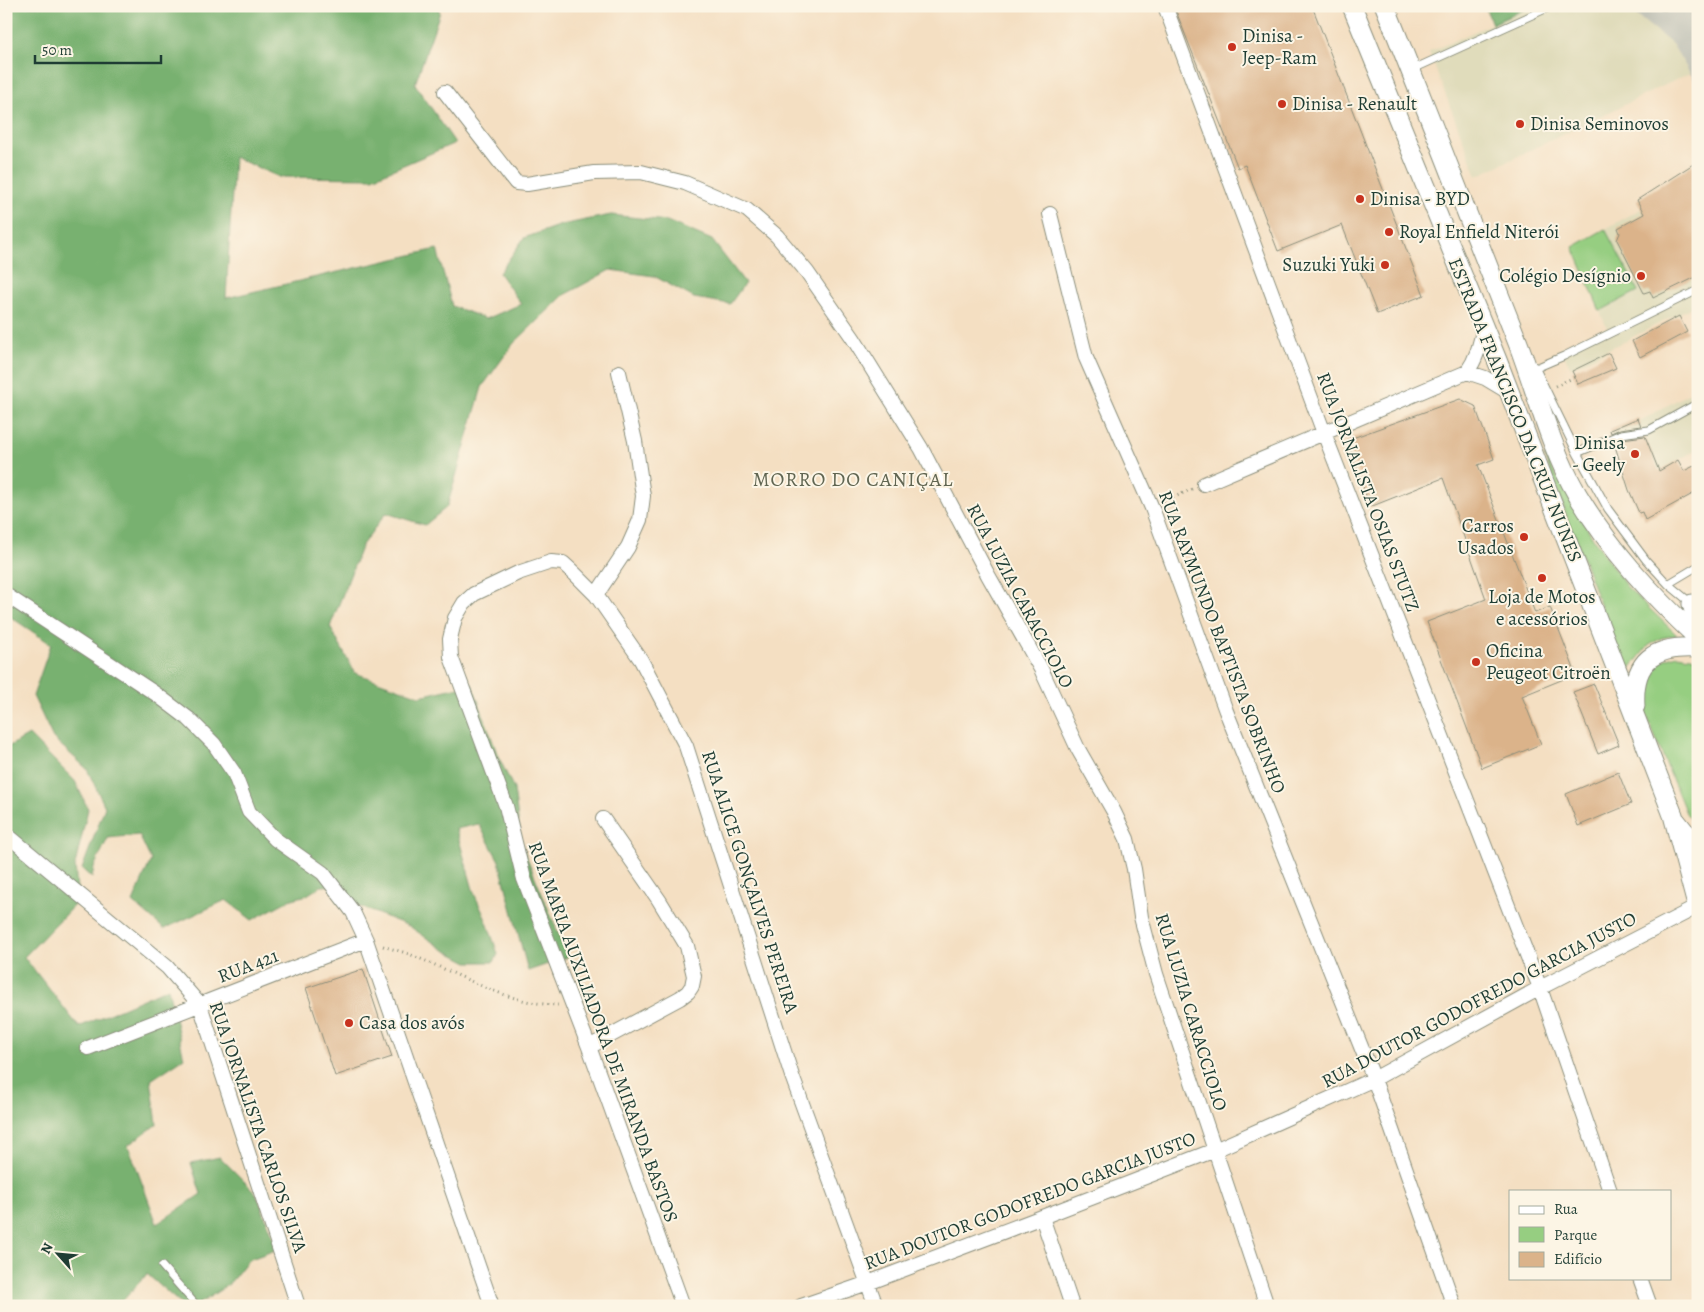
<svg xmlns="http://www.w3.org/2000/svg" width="1704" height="1312" viewBox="0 0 1704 1312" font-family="Alegreya,serif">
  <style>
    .built { fill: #e0dcbb }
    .industrial { fill: #c4c5b9 }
    .green { fill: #96ce81; stroke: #5a865a }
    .forest { fill: #78b16f; stroke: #4c7752 }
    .building { fill: #dbb38a }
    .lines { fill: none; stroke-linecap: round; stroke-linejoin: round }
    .service-casing { stroke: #8a8e7b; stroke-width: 9 }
    .minor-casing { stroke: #8a8e7b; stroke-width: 16 }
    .secondary-casing { stroke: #8a8e7b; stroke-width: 21 }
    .path { stroke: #8a8e7b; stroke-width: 3; stroke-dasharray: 1 4; stroke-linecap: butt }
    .service { stroke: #fff; stroke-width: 7 }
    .minor { stroke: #fff; stroke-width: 14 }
    .secondary { stroke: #fff; stroke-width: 19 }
    .poi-dot { fill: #c8321e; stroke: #fcf5e5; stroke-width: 2 }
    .labels { text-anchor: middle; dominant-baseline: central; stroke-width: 4; stroke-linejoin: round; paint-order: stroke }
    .poi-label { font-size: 19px; fill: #1f3d34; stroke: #fcf5e5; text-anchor: start }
    .street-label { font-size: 19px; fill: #1f3d34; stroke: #fcf5e5 }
    .neighbourhood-label { font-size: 20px; letter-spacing: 1px; fill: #616652; stroke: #fcf5e5 }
  </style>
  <rect width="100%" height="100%" fill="#fcf5e5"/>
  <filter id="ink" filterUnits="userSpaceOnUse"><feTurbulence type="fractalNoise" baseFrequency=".02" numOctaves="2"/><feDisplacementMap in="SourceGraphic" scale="10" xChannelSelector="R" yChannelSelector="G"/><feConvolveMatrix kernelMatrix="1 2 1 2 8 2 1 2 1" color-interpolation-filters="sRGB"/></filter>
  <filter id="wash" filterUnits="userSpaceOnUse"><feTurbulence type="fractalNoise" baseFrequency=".0096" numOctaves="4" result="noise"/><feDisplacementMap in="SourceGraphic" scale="20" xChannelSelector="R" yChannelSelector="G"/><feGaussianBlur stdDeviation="1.12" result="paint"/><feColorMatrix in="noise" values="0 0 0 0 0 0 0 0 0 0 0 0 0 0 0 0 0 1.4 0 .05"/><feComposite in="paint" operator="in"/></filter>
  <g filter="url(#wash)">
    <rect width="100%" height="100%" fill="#f4dfc2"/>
    <path class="built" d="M1531,6h94l47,38 18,29 -213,103 -48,-124z
      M1698,161v143l-127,64 -10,-19 46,-21 -34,-81 68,-38 -4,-9z
      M1698,388v61l-70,39 -18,-58 28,-12 2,3z"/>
    <path class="industrial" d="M1625,6h73v80l-26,-42z"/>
    <path class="green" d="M1605,229l33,62 -38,20 -27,-64z
      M1544,455l49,83 33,48 51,49 -16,3 -13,8 -22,27z
      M1677,655l15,2 6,3v168l-12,-15 -42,-104v-23l6,-12 7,-9 8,-6z"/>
    <path class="forest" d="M6,6h431l3,6 -25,72 40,59 -82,35 -94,-1 -45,-20 -8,141 211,-49 15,57 34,13 35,-15 -22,-31 25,-35 37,-13 50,-10 56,6 45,19 33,43 -15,21 -36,-6 -40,-22 -44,-6 -46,25 -51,49 -31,43 -35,120 -22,18 -39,-12 -24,32 -32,82 25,46 65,23 52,-12 26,72 16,33 7,54 47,114 -40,14 -29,-110 -20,-37 -23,5 18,64 13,29 11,32 -4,8h-26l-25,-13 -34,-23 -51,-20 -16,-21 -21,1 -14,9 -18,5 -37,20 -26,-20 -62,29 -31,-27 18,-42 -12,-25 -31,3 -14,29 -2,11 -10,-9 23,-62 -18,-38 -34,-31 -20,-42 18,-52 -45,-30z
      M1485,6h46l-39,18z
      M29,735l46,46 13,28 -13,56 3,36 -54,56 55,70 89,-39 16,70 -33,22 6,44 -29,21 29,79 44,-30 -10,-31 29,-6 36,36 22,56 -30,11 -19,24 -33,22h-13l-36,-32 -29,32h-112v-558z"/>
    <g id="blocks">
      <path class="building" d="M1174,6h138l112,289 -47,19 -35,-89 -64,26 -33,-86 -7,3z
        M1698,161v115l-45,22 -3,-7 -6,2 -27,-53 3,-7 -2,-5 26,-14 -7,-14z
        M1679,316l8,16 -47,25 -8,-16z
        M1609,353l7,15 -38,16 -6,-13z
        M1460,399l15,7 19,53 -16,6 57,148 15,-6 26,67 -54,22 19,48 -59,24 -55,-146 59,-23 -43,-121 -73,29 -23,-67z
        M1638,418l3,8 -21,3 -9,4 -1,-3z
        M1645,436l14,35 19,-11 6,11 14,-7v27l-53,29 -3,-8 -3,1 -10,-23 -15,-47 8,-4z
        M1594,684l25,61 -21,9 -25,-62z
        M1618,772l13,32 -53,22 -12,-32z
        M363,969l29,88 -57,19 -29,-88z"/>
    </g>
  </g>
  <g filter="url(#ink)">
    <use href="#blocks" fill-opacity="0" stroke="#8a8e7b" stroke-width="1"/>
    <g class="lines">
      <g class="service-casing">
        <path id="service" d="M1662,6h3
          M1411,70l141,-64
          M1535,367l42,86 31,56 38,51 22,24 23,19
          M1536,368l28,-12 134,-66
          M1577,453l44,-19 28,-4 49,-27
          M1668,584l30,-18
          M162,1266l35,40"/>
      </g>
      <g class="minor-casing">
        <path id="minor" d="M1165,6l159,427 216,555 70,203
          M445,92l71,91 11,1 67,-11 47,-1 44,11 62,27 30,26 30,36 46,66 68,110 67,127 53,94 37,80 36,63 13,27 7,30 7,48 15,57 111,332
          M1050,214l36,144 66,150 74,203 148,368 80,227
          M1484,327c-4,17 -7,31 -17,45l18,6 25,15
          M1204,484l263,-112
          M6,595l150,99 33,25 25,25 20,29 15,39 26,27 48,34 30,39 13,28 126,366
          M596,595l32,-48 12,-27 3,-24 -8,-55 -16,-69
          M6,834l161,133 33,38 98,301
          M589,1047l91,-49 8,-6 4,-6 2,-10 -7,-30 -28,-46 -56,-81
          M88,1048l278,-108
          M1042,1217l30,89
          M1640,1278l10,28
          M683,1306l-94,-259 -65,-168 -18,-73 -55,-149 -1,-18 5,-21 9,-15 10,-9 19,-9 25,-12 33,-11 12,1 12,11 21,21 45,65 45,86 106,330 84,230
          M801,1306l67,-23 174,-66 173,-67 159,-71 166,-91 157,-81"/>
      </g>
      <g class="secondary-casing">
        <path id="secondary" d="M1352,6l145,354 176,455 25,94
          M1385,6c45,112 89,225 133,337 19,50 32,104 59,151 33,56 74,100 121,144
          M1692,604l6,19
          M1635,706c-3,-46 20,-61 63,-58
          M1676,821l8,10 14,13"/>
      </g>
      <path class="path" d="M1555,386l20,-9
        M1164,502l28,-13
        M383,946c11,4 23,6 33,11 46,18 91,47 142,48"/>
      <use href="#service" class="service"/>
      <use href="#minor" class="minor"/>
      <use href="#secondary" class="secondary"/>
    </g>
  </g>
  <g class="poi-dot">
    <circle cx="1232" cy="47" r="5"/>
    <circle cx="1282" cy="104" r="5"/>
    <circle cx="1520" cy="124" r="5"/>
    <circle cx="1360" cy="199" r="5"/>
    <circle cx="1389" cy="232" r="5"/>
    <circle cx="1385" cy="265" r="5"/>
    <circle cx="1641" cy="276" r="5"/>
    <circle cx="1635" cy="454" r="5"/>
    <circle cx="1524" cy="537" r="5"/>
    <circle cx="1542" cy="578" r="5"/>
    <circle cx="1476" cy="662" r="5"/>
    <circle cx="349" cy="1023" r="5"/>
  </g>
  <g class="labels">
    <g class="poi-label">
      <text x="1242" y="36">Dinisa -<tspan x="1242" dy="22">Jeep-Ram</tspan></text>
      <text x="1292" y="104">Dinisa - Renault</text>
      <text x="1530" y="124">Dinisa Seminovos</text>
      <text x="1370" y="199">Dinisa - BYD</text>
      <text x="1399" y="232">Royal Enfield Niterói</text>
      <text x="1375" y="265" text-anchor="end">Suzuki Yuki</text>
      <text x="1631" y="276" text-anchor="end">Colégio Desígnio</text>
      <text x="1625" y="443" text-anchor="end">Dinisa<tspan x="1625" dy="22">- Geely</tspan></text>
      <text x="1514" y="526" text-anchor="end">Carros<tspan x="1514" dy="22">Usados</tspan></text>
      <text x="1542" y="597" text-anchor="middle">Loja de Motos<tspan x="1542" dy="22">e acessórios</tspan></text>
      <text x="1486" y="651">Oficina<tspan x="1486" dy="22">Peugeot Citroën</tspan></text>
      <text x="359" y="1023">Casa dos avós</text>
    </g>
    <g class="street-label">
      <text transform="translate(1515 410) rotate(68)">ESTRADA FRANCISCO DA CRUZ NUNES</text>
      <text transform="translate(1368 492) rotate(69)">RUA JORNALISTA OSIAS STUTZ</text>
      <text transform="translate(1020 596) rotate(62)">RUA LUZIA CARACCIOLO</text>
      <text transform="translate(1222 642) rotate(69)">RUA RAYMUNDO BAPTISTA SOBRINHO</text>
      <text transform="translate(750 882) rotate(72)">RUA ALICE GONÇALVES PEREIRA</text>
      <text transform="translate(248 966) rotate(-21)">RUA 421</text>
      <text transform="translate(1479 1000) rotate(-28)">RUA DOUTOR GODOFREDO GARCIA JUSTO</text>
      <text transform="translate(1191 1012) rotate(73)">RUA LUZIA CARACCIOLO</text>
      <text transform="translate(603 1032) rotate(70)">RUA MARIA AUXILIADORA DE MIRANDA BASTOS</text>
      <text transform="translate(258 1127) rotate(71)">RUA JORNALISTA CARLOS SILVA</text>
      <text transform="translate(1030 1201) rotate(-21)">RUA DOUTOR GODOFREDO GARCIA JUSTO</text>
    </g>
    <g class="neighbourhood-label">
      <text x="853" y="479">MORRO DO CANIÇAL</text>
    </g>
  </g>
  <rect width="1704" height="1312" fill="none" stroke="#fcf5e5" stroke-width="25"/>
  <rect x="1509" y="1190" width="162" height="90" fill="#fcf5e5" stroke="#a4ab9e"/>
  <rect x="1519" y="1206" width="25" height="8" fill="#ffffff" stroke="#a4ab9e"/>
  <text x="1554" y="1214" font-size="15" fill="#1f3d34">Rua</text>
  <rect x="1519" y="1227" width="25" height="15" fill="#96ce81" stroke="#a4ab9e"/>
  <text x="1554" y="1240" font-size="15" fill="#1f3d34">Parque</text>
  <rect x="1519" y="1252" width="25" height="15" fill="#dbb38a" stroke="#a4ab9e"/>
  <text x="1554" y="1264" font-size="15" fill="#1f3d34">Edifício</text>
  <g transform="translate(58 1254) rotate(297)" stroke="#fcf5e5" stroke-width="4" paint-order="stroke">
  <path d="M0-4L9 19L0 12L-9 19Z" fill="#1f3d34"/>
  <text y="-8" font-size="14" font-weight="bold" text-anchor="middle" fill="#1f3d34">N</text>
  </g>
  <path d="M35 55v8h126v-8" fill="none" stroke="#1f3d34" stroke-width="2.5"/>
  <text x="42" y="55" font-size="15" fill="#1f3d34" stroke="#fcf5e5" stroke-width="4" paint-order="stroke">50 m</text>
</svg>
